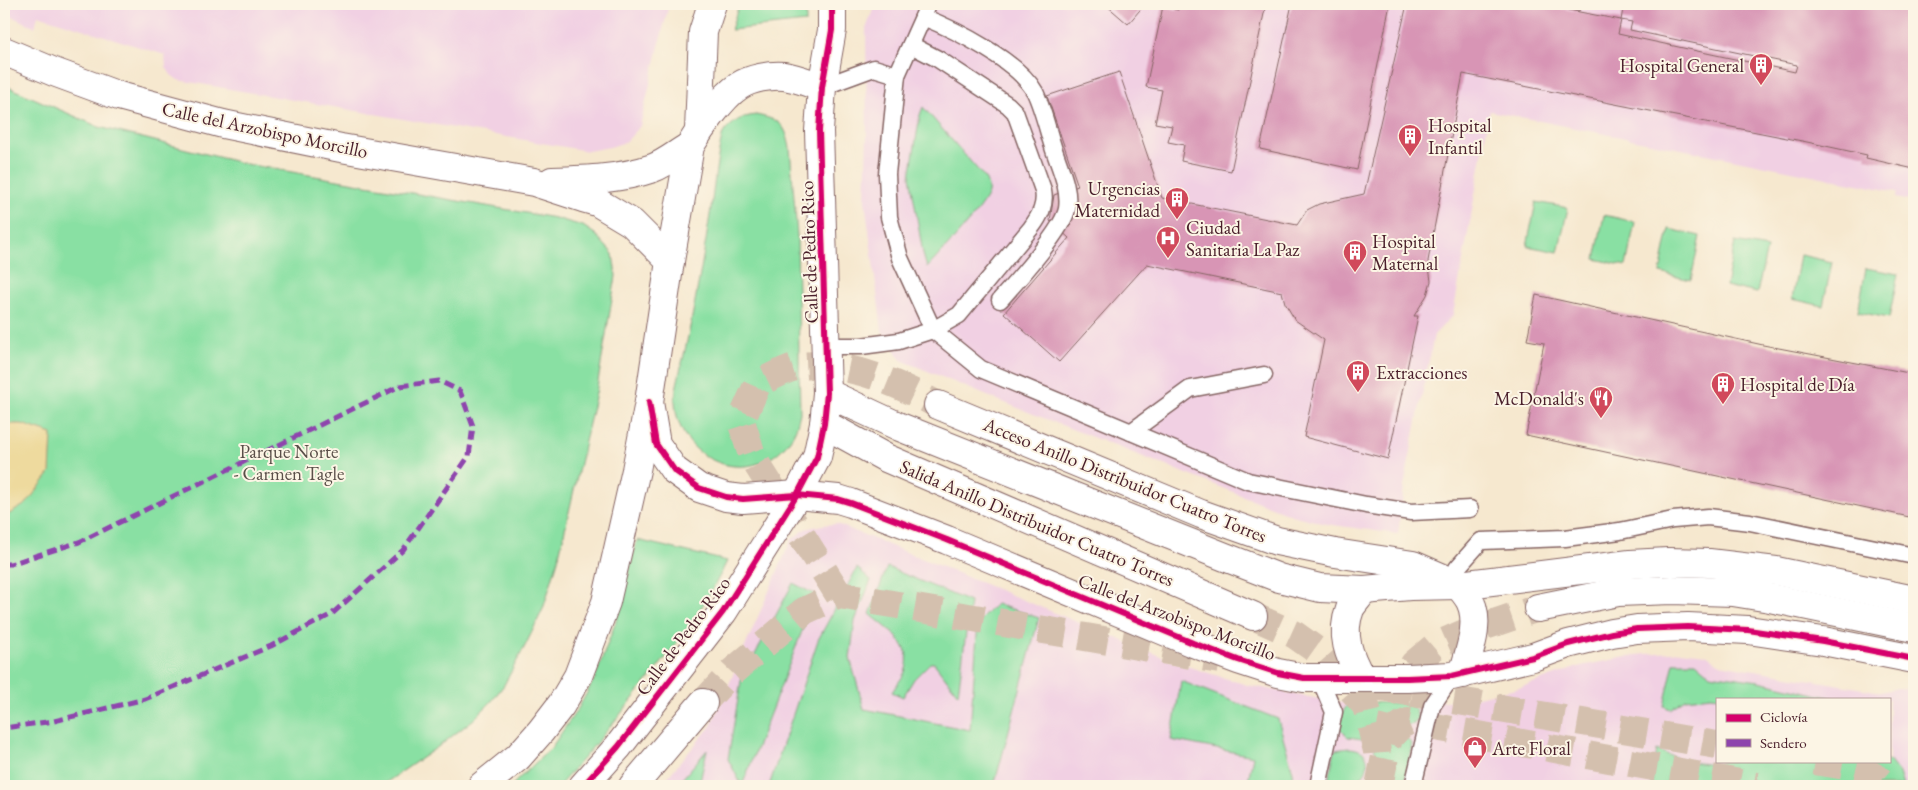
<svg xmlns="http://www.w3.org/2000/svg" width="1918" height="790" viewBox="0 0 1918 790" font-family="'EB Garamond',serif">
	<rect width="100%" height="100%" fill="#fcf5e5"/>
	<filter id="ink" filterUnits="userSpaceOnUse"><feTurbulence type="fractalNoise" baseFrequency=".02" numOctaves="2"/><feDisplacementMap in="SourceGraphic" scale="10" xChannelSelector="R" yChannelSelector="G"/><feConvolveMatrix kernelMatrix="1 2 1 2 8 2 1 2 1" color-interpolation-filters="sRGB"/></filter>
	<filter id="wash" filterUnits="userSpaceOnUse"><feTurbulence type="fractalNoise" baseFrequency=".0096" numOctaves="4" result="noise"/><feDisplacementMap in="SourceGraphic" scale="20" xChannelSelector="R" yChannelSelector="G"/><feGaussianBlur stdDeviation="1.12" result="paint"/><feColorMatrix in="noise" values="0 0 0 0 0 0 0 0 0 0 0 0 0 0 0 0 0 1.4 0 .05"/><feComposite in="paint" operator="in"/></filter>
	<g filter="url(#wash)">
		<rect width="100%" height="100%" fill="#f6e8cf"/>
		<g fill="#f1d0e3" fill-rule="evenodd">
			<polygon points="4,4 669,4 640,126 626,142 610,147 588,151 178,80 171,75 166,67 165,55 38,15 35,27 4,13"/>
			<polygon points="875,4 1914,4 1914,202 1896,198 1897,192 1490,111 1453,315 1434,335 1404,486 1398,534 1326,524 1292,515 990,397 901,360 882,331 865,201 867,137 866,29"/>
			<path d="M837 524 1180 664 1247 685 1335 702 1390 704 1463 700 1516 689 1581 666 1636 655 1681 651 1706 654 1720 664 1881 692 1898 688 1914 690V786H660L711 726 791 540 805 529 822 525ZM1717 699H1889V761H1717Z"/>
		</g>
		<g fill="#89e0a3" stroke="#6a8067">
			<polygon points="739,4 806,4 806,22 731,30"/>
			<polygon points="4,85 99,127 246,164 555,218 583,226 595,234 613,254 616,276 596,393 558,560 543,609 526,644 504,685 491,702 474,719 442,744 381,786 4,786"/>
			<path d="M923 107 985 178C987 183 989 188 988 193 985 207 939 255 927 268L923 254 910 176 920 115Z"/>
			<path d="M756 115C780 120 785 123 790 148L797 235 800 413C798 420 797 429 793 435 760 491 677 467 675 401 675 391 678 381 680 371 685 352 689 332 693 312 699 280 705 248 710 215 714 188 716 160 723 133 735 121 739 117 756 115Z"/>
			<polygon points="1536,202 1568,208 1558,252 1527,246"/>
			<polygon points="1604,215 1635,222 1626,266 1595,259"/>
			<polygon points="1669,229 1700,236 1691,280 1660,273"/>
			<polygon points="1735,242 1767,248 1757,293 1726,286"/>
			<polygon points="1800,255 1832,262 1823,306 1792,299"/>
			<polygon points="1866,268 1898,274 1889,318 1858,312"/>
			<path d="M637 540 727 561C708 602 680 640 652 675 622 713 591 750 559 786H511L551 748 579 707 595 678 616 621Z"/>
			<path d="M887 567 970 602 958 694 934 663H930L914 679 903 697 892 692C896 685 902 679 905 672 916 645 887 629 870 614Z"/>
			<polygon points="857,568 871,580 855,621 850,658 864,709 970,730 978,622 996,604 1039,618 994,786 769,786 818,640"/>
			<polygon points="793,583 816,595 742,786 728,759 741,681"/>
			<polygon points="1674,662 1696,662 1710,674 1759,681 1837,699 1732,699 1711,696 1685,699 1670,709 1664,706"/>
			<polygon points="1181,681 1278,719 1293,772 1289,786 1247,786 1253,756 1171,740"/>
			<path d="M1349 702 1410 703 1416 711 1418 719 1414 724C1404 727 1393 721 1382 725 1375 727 1369 735 1362 739L1348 737 1338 727 1344 710Z"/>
			<path d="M1402 734 1412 744 1404 786H1366L1383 771 1384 768 1375 751 1374 746C1382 734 1389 734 1402 734Z"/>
			<path d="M1349 748C1352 748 1358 749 1361 751 1370 756 1369 770 1362 776 1356 781 1350 779 1345 786H1327L1335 750Z"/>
			<polygon points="707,750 699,786 676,786"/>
			<path d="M1657 750C1680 760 1703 768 1727 761H1889V760L1899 773 1903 786H1651Z"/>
		</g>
		<polygon fill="#eeda9e" stroke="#9c7c64" points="4,424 22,424 52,434 50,473 26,504 4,517"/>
		<g id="blocks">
			<g fill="#d895b5" fill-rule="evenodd">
				<polygon points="1105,4 1145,4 1128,24"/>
				<polygon points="1179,4 1266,4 1231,171 1181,161 1184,145 1168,142 1172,126 1155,123 1162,90 1146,87 1163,6 1178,10"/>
				<polygon points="1292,4 1390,4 1357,170 1260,149"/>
				<path d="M1407 4H1538L1621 20 1624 4H1914V169L1866 158 1867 155 1807 142 1463 74 1428 261 1431 281 1427 295 1414 316H1418L1388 459 1304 437 1324 340 1295 320 1285 303 1282 292 1147 264 1059 362 1004 313 1069 238 1050 221 1054 195 1078 186 1047 96 1119 72 1162 198 1297 225 1307 210 1319 204 1364 194ZM1621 20 1632 22 1630 30 1797 65 1795 72 1618 34Z"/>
				<polygon points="1550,4 1581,4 1579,11"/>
				<polygon points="1536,295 1763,345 1914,374 1914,518 1526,435 1544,343 1527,340"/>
			</g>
		</g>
	</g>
	<g filter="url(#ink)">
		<use href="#blocks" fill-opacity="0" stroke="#866564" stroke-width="1"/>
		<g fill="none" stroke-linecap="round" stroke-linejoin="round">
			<g stroke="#d4c0ae" stroke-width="28" stroke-dasharray="28 14" stroke-linecap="butt">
				<path d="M839 595 753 458 741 421 758 383C769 379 788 367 800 366 850 361 896 383 938 405"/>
				<polyline points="1253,616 1295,635 1319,652 1366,706 1377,751 1378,765"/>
				<polyline points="1371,686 1717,745"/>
				<polyline points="703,703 732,672 804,611 839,595 1220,660"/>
				<polyline points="1388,739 1401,725 1408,722 1756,786"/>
				<path d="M1815 761C1839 765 1869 767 1886 786"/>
				<polyline points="1379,786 1399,688 1414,664 1435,646 1462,634 1538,608"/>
			</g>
			<g stroke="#866564" stroke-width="19">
				<g id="lane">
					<polyline points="928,4 923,17 897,75 887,174 889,217 900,258 933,330 981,369 1248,481 1366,505 1411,512 1470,509"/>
					<path d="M923 17C956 30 1018 61 1035 92 1043 109 1048 132 1054 150 1060 168 1070 189 1067 209 1063 230 1016 282 1000 300"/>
					<polyline points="822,87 874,68 897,75"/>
					<path d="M826 346H861L899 341 933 330 959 315 1031 228C1040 216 1046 205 1043 190L1015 112 1008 105 938 59 911 45"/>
					<polyline points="1131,432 1190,389 1264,375"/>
					<polyline points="1459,585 1457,568 1481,541 1565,538 1620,531 1673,520 1708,517 1750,522 1914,556"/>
					<polyline points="1318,786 1334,712 1319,677"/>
					<polyline points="1413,786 1432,706 1452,676"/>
				</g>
			</g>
			<g stroke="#866564" stroke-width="30">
				<g id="street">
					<polyline points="4,51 54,72 119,96 223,124 341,148 534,182 583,198 597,202 632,223 670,261"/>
					<polyline points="699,130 703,32 712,4"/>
					<path d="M552 181C586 180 621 179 653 168 666 163 678 153 690 146"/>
					<polyline points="827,393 900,427 1225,557 1279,578 1320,588 1364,590 1410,586 1459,585 1630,564 1668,562 1709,563 1776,571 1914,600"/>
					<polyline points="649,402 656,444 674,470 699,488 726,497 743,499 797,495 838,499 851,503 947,540 1193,643 1238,660 1278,673 1304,678 1407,678 1452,676 1533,657 1568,644 1612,633 1637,629 1688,627 1748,630 1823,641 1914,659"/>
					<polyline points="938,405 1201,514 1277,541 1335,553 1413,565 1450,581"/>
					<polyline points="824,424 886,458 1253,616"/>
					<path d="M1459 585C1462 590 1467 595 1470 601 1481 623 1469 652 1463 674"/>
					<polyline points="1538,608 1618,592 1672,590 1733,592 1770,598 1914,628"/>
					<path d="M1361 678C1349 656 1340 635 1350 609 1353 603 1360 596 1364 590"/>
					<path d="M482 786 518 757 541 731 561 705 578 676 606 602 636 470 649 402 670 261 690 146C700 129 722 97 739 86 751 78 770 75 784 76 797 78 809 83 822 87"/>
					<polyline points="583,786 618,747 723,612 797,495 817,457 824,424 827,393 819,131 822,87 832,30 832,4"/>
					<polyline points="633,786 703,703"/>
				</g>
			</g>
			<use href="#lane" stroke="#fff" stroke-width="16"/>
			<use href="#street" stroke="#fff" stroke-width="28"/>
			<polyline stroke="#8e44ad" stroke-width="5" stroke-dasharray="10 5" stroke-linecap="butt" points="4,564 10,564 79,542 400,386 439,381 460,391 473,426 469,456 403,550 332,614 271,646 145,699 54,721 4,728"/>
			<g stroke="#fcf5e5" stroke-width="9">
				<g id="cycleway">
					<polyline points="649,402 656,444 674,470 699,488 726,497 743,499 797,495 838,499 851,503 947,540 1193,643 1238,660 1278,673 1304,678 1407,678 1452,676 1533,657 1568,644 1612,633 1637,629 1688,627 1748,630 1823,641 1914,659"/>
					<polyline points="583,786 618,747 723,612 797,495 817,457 824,424 827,393 819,131 822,87 832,30 832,4"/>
				</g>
			</g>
			<use href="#cycleway" stroke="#d6006c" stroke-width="6"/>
		</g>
	</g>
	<defs>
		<g id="building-pin" transform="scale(1.25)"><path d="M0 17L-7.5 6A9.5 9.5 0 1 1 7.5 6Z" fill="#d1495b" stroke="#fcf5e5"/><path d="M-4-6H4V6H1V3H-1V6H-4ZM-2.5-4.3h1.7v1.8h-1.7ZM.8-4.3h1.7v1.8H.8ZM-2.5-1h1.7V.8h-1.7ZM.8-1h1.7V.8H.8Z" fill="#fff"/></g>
		<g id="hospital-pin" transform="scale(1.25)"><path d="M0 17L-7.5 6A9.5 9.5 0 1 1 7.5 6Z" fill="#d1495b" stroke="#fcf5e5"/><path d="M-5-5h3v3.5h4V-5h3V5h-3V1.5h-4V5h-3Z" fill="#fff"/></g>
		<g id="restaurant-pin" transform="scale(1.25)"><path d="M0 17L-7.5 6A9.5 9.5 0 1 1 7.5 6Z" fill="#d1495b" stroke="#fcf5e5"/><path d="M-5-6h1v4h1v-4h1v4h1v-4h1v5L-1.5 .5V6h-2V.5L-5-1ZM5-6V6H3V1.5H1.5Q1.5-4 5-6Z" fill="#fff"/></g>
		<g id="shop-pin" transform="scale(1.25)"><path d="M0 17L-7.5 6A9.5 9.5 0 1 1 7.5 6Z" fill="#d1495b" stroke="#fcf5e5"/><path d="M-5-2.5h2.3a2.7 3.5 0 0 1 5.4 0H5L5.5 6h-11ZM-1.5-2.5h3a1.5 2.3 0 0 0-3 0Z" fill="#fff"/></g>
	</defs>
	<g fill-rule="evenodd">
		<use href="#building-pin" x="1761" y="65"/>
		<use href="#building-pin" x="1410" y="136"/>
		<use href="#building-pin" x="1177" y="199"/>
		<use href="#hospital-pin" x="1168" y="238"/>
		<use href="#building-pin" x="1355" y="252"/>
		<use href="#building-pin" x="1358" y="372"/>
		<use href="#building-pin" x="1723" y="384"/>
		<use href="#restaurant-pin" x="1601" y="398"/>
		<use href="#shop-pin" x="1475" y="748"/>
	</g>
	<g text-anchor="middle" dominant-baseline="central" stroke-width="4" stroke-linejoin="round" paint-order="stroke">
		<g font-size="19" fill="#4a1f2b" stroke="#fcf5e5" text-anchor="start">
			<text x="1744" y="65" text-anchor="end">Hospital General</text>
			<text x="1428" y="125">Hospital<tspan x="1428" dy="22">Infantil</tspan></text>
			<text x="1160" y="188" text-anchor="end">Urgencias<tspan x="1160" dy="22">Maternidad</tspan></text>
			<text x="1186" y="227">Ciudad<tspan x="1186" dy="22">Sanitaria La Paz</tspan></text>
			<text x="1372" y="241">Hospital<tspan x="1372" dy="22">Maternal</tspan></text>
			<text x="1376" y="372">Extracciones</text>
			<text x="1740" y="384">Hospital de Día</text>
			<text x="1584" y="398" text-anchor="end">McDonald's</text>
			<text x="1492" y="748">Arte Floral</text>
		</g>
		<g font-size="19" fill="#4a1f2b" stroke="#fcf5e5">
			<text transform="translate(265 130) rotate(12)">Calle del Arzobispo Morcillo</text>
			<text transform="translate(809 252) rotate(-92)">Calle de Pedro Rico</text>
			<text transform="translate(1125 480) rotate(22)">Acceso Anillo Distribuidor Cuatro Torres</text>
			<text transform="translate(1037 523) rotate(23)">Salida Anillo Distribuidor Cuatro Torres</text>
			<text transform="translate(1177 617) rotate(21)">Calle del Arzobispo Morcillo</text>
			<text transform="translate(683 636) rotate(-53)">Calle de Pedro Rico</text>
		</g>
		<g font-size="19" fill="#5a4f49" stroke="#fcf5e5">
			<text x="289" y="451">Parque Norte<tspan x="289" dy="22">- Carmen Tagle</tspan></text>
		</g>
	</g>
	<rect width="1918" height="790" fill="none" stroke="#fcf5e5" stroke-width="20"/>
	<rect x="1716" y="698" width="175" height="65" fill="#fcf5e5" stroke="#b59f9b"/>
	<rect x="1726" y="714" width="25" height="8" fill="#d6006c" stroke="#b59f9b"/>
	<text x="1760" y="722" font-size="15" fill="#4a1f2b">Ciclovía</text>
	<rect x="1726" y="739" width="25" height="8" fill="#8e44ad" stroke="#b59f9b"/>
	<text x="1760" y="748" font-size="15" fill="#4a1f2b">Sendero</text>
</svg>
